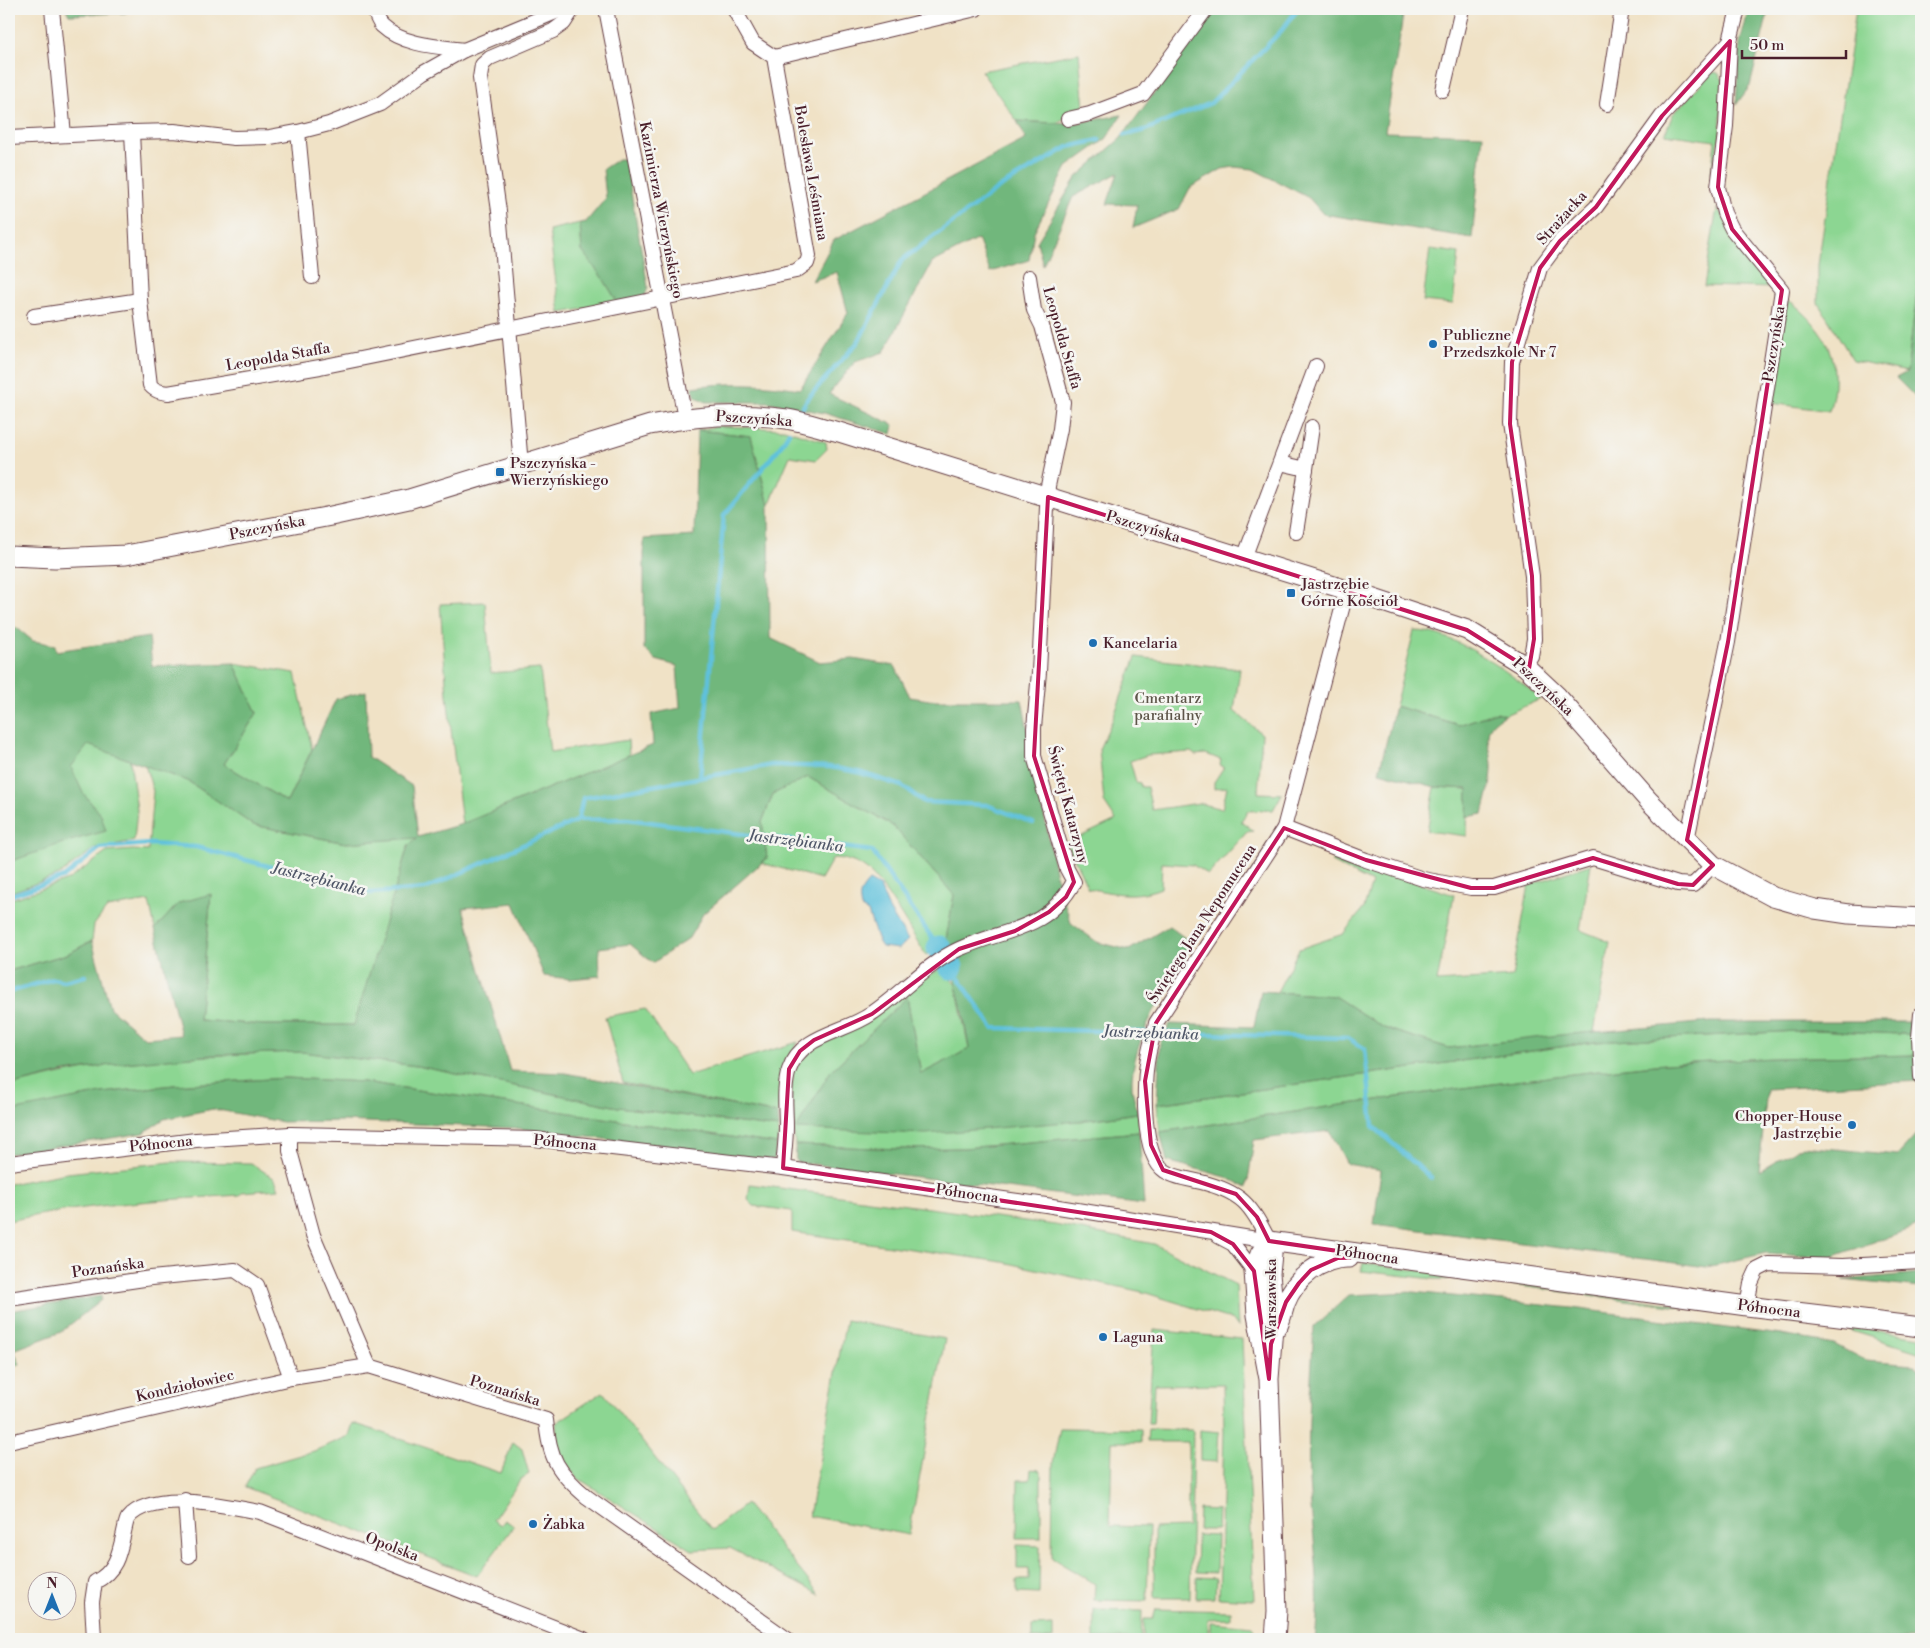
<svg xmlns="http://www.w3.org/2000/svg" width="1930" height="1648" viewBox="0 0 1930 1648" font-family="'Libre Bodoni',serif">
	<rect width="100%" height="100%" fill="#f6f6f2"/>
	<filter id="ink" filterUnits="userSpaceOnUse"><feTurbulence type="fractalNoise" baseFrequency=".02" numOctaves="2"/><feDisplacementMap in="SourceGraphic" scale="10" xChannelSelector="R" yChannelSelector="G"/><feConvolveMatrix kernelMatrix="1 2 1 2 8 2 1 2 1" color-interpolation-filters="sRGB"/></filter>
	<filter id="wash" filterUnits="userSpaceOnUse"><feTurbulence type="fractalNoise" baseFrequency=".0096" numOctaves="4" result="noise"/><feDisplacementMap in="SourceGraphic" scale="20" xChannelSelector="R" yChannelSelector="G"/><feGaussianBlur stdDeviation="1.12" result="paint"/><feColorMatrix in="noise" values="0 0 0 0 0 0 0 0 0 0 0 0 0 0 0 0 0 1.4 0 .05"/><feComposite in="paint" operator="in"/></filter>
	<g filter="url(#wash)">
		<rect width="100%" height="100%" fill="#f0e2c6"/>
		<g fill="#8cd692" stroke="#6b7a5e" fill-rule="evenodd">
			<polygon points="1856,9 1921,9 1921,259 1907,372 1853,360 1818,303 1818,265"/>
			<polygon points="1079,53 1084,108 1056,123 1017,121 981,71"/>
			<polygon points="1712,72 1718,73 1723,80 1720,137 1711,174 1715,141 1665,134 1673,114"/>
			<polygon points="1717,208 1774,288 1704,286"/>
			<polygon points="580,223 582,251 604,280 618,303 560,313 549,230"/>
			<polygon points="1430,249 1459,253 1453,304 1423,301"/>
			<path d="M1787 299C1826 327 1844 363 1829 411L1771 403Z"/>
			<polygon points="720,426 784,429 826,442 827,449 816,460 790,456 769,505 751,436 697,430"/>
			<polygon points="485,602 491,673 540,669 550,752 628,740 629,755 462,824 447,695 440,604"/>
			<path d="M1414 631C1453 630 1512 674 1541 699L1505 715 1496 712 1459 725 1395 706Z"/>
			<path d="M1136 657 1240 669 1234 711 1262 734 1258 793 1282 794 1273 810 1248 811 1241 821 1254 831 1247 832 1208 875 1193 865 1162 863 1161 888C1136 898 1114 894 1088 888L1067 843 1116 820 1104 802 1099 749 1112 721ZM1191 752 1195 755 1206 754 1221 760 1220 765 1224 767 1214 782V789L1227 787 1222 809 1199 803 1152 810 1147 787H1141L1140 783 1136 782 1130 761 1148 755Z"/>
			<polygon points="234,663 295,673 312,749 287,802 224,764 257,713"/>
			<polygon points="87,739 130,760 137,810 134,841 95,848 59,875 9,893 9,862 80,797 70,767"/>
			<polygon points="145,765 188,781 253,825 346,843 418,837 408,846 355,1025 264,1025 199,1020 211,895 179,903 155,929 149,901 107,908 94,925 92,941 67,954 9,971 9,900 68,880 107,852 133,850 148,851 153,791"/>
			<path d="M808 777 893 826 954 895 945 945 926 955C913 935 883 882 866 869 857 862 843 858 833 858L821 879 761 863 767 858 762 822 773 794Z"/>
			<polygon points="1435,787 1468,789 1467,836 1427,831"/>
			<polygon points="1339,854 1372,868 1454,895 1437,982 1512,977 1529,885 1591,864 1580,930 1610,942 1594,1032 1449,1048 1384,1028 1334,996 1277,992 1299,949 1343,934 1364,908 1372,883 1331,862"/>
			<polygon points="941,968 956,985 969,1049 921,1074 907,997 830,1072 1079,1121 1138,1113 1139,1132 965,1148 899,1149 795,1145 791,1098 793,1069 809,1050"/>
			<polygon points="645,1009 689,1075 798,1042 784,1069 778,1114 623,1083 605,1017"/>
			<path d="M1815 1030 1921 1035V1055C1823 1057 1724 1057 1625 1068 1470 1085 1315 1109 1160 1132L1157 1104 1595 1042Z"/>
			<path d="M302 1052 417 1066 618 1107 779 1128 777 1144 364 1082 286 1078 174 1085 102 1093 9 1112V1086C47 1077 85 1068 124 1063 183 1056 243 1054 302 1052Z"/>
			<path d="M171 1162 251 1163 275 1179 279 1189 242 1192 240 1195C163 1200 85 1204 9 1221V1184L67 1173Z"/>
			<polygon points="750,1184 1055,1225 1154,1244 1236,1285 1238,1327 1233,1320 1143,1292 1003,1262 792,1232 792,1211 754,1206 748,1200"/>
			<polygon points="1363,1263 1921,1337 1921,1353 1846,1329 1474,1280 1433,1279 1361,1271"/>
			<polygon points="846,1320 945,1339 909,1535 809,1516"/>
			<polygon points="1154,1330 1242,1339 1254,1600 1219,1598 1224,1432 1223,1384 1155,1385 1153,1424 1148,1424"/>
			<polygon points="603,1392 712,1530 746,1504 820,1595 730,1548 692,1550 576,1477 558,1452 556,1423"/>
			<polygon points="353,1423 501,1473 513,1442 522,1449 529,1474 521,1479 493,1520 501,1525 505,1520 514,1526 477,1576 245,1487 255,1468 314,1451 349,1436"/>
			<polygon points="1060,1428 1141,1429 1141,1442 1112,1442 1110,1526 1149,1527 1147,1601 1094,1600 1095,1584 1052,1558 1053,1463"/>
			<polygon points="1148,1429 1192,1430 1193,1432 1190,1598 1154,1598 1154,1528 1188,1527 1188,1442 1147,1442"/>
			<polygon points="1200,1430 1219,1432 1217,1462 1200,1461"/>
			<polygon points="1031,1469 1039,1470 1041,1474 1041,1538 1017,1538 1018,1480 1030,1480"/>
			<polygon points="1199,1509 1218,1510 1217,1530 1198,1530"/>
			<polygon points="1197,1535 1217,1536 1216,1573 1196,1572"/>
			<polygon points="1017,1545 1040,1546 1039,1594 1017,1593 1017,1580 1029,1580 1029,1569 1017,1569"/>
			<polygon points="1197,1577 1216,1578 1215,1598 1196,1598"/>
			<polygon points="1156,1609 1231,1611 1231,1618 1208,1619 1208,1639 1143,1639 1144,1619 1153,1619"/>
			<polygon points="1094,1610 1142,1611 1141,1639 1094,1639"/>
			<polygon points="1211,1622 1252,1626 1254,1629 1252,1639 1211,1639"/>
			<polygon points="1053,1625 1053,1639 1032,1639 1032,1626"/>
		</g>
		<g fill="#71b77c" stroke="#5e6b54">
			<polygon points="66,9 128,9 126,13 69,15"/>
			<polygon points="1216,9 1404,9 1385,132 1483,135 1472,238 1323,214 1309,198 1253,169 1234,167 1222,169 1190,188 1179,209 1133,228 1137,205 1107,204 1118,173 1073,197 1043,265 1037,242 1076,178 1121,138"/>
			<polygon points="1749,9 1769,9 1750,86 1736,105 1740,42"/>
			<path d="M1122 115 1106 139 1067 167 1034 232 1029 260 990 272 978 239 932 263 884 352 855 362 829 394 894 425 892 434 824 413 768 402H706L696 397 692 387C729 382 764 383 800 389L848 313 837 272 812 281 834 240 1026 139 1017 121 1071 124Z"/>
			<polygon points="618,159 625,159 648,287 645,296 618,303 604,280 582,251 580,223 586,222 606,198 603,169"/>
			<polygon points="1921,260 1921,403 1896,378 1907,372"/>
			<path d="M697 430 751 436 769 505 770 638 820 662 853 659 895 666 910 697 929 700H1022L1056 876 1071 923 1097 942 1129 950 1169 926 1193 944C1170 981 1130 1042 1132 1087 1133 1096 1136 1105 1138 1113L1079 1121 926 1134 796 1129 830 1072 907 997 921 1074 969 1049 963 1013 945 945 954 895 893 826 808 777 773 794 762 822 767 858 703 914 689 938 653 963 630 944 599 948 600 976 570 979 544 976 514 903 463 908 510 1071 565 1073 778 1114 779 1128 618 1107 417 1066 302 1052 213 1055 124 1063 65 1072 9 1086V971L67 954 92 941 110 1008 145 1038 181 1035 155 929 179 903 211 894 199 1020 264 1025H354L408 846 417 838 346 843 253 825 188 781 88 745 71 767 83 793 101 815 106 831 63 843 9 862V626L17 628 33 641 55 645 56 651 149 637 152 666 234 663 257 713 224 764 287 802 336 699 366 691 368 757 412 786 418 837 462 824 653 745 651 714 680 708 677 666 656 660 644 649V539L694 536Z"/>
			<path d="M1395 706 1459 725 1496 712 1505 715C1477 728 1492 744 1492 768 1492 783 1486 800 1483 814L1467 817 1468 789 1435 787 1379 772Z"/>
			<polygon points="1261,991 1334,996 1384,1028 1449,1048 1560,1035 1710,1022 1921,1022 1921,1035 1815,1030 1595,1042 1157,1104 1160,1043 1170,1024 1254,1027"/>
			<path d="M1921 1055V1081L1767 1089 1759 1171 1803 1146 1898 1155 1921 1130V1225L1829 1258 1766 1253 1707 1267 1374 1224 1381 1170 1347 1164 1330 1131 1254 1140 1247 1188 1226 1177 1167 1161 1160 1132C1315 1109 1470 1085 1625 1068 1724 1057 1823 1057 1921 1055Z"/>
			<polygon points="286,1078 364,1082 777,1144 774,1160 515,1128 342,1121 282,1122 213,1109 164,1119 143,1133 9,1154 9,1112 16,1110 102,1093 174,1085"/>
			<polygon points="1139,1132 1144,1205 796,1162 795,1145 899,1149 965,1148"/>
			<polygon points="1921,1273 1921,1288 1843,1280"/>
			<path d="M1413 1292 1572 1308 1781 1335 1834 1344 1866 1361 1914 1365 1921 1369V1639H1315C1322 1587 1312 1533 1309 1480 1307 1429 1311 1378 1314 1327L1349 1295Z"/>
			<polygon points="101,1296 101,1300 61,1332 14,1350 20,1364 9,1370 9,1311"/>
		</g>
		<path fill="#5ec1dc" stroke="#547084" d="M869 881 880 887 889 909 908 940 899 949 882 947 878 941 868 912 861 908C858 895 860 891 869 881Z"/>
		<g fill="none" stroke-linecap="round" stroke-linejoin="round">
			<g stroke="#5ec1dc" stroke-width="4.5">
				<polyline points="1125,135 1145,130 1211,103 1281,31 1298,9"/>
				<polyline points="801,410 808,398 858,342 902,260 1000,187 1068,147 1099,140"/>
				<polyline points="700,778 724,515 780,447 789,432"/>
				<polyline points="578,820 583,798 772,765 830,767 858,772 902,786 924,802 987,805 1033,823"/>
				<polyline points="9,896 64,877 100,848 150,844 196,847 371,893 425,889 578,820 627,819 872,851 939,948"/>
				<polyline points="951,967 993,1028 1348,1038 1365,1049 1373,1126 1431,1178"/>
				<polyline points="9,992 53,979 64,981 85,976"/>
			</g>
			<polyline stroke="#5ec1dc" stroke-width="25" points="939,948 951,967"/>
		</g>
	</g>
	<g filter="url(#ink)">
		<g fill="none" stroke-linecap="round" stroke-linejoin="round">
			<g stroke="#633c42" stroke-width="16">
				<g id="street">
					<polyline points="52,9 64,135"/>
					<path d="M373 9C376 14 378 22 382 26 402 45 439 47 464 50"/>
					<polyline points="606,9 685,418"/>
					<polyline points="774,57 976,9"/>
					<polyline points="1443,90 1462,9"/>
					<polyline points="1607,104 1622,9"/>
					<polyline points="1068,119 1090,114 1143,94 1206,9"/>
					<path d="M132 132 140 300 150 385C155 391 160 392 168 393L320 367 796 271 807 263 809 256 774 57 753 43 734 9"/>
					<polyline points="298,132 312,277"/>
					<polyline points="9,138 132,132 174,131 234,138 270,137 298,132 329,124 380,104 423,73 464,50 563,9"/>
					<polyline points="34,316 140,300"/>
					<polyline points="1280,463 1306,469 1312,427"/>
					<polyline points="521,465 499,211 480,78 482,65 490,58 553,31 564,23 573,9"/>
					<polyline points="1296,532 1306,469"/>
					<polyline points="1244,558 1316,366"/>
					<polyline points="1525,666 1531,656 1534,639 1532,576 1510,424 1512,362 1540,268 1560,241 1596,207 1662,116 1730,41 1738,9"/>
					<polyline points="1284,828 1366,860 1423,879 1471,888 1494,888 1593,858 1678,884 1693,885 1713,865"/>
					<polyline points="1687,840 1728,642 1782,290 1732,229 1724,213 1718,187 1726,126 1730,41"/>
					<polyline points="1921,1014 1919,1037 1921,1077"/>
					<polyline points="290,1134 290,1151 313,1235 369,1366"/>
					<polyline points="9,1163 196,1140 290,1134 535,1139 783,1168 1046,1205 1269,1241"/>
					<path d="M783 1168C784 1154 786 1140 786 1127 786 1108 783 1088 789 1070 801 1034 844 1033 871 1014 901 994 926 964 959 949 1005 928 1046 932 1074 882L1067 869 1034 756V728L1039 672 1048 486 1060 429 1063 402 1042 326 1034 310 1029 277"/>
					<polyline points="1218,1236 1233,1244 1254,1271"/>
					<path d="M1269 1241C1251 1205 1242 1192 1201 1182 1189 1179 1175 1178 1165 1171 1141 1155 1143 1082 1148 1057 1150 1045 1154 1034 1156 1023L1284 828 1347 590"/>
					<polyline points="9,1299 151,1278 235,1270 257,1285 291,1378"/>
					<polyline points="1747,1306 1751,1283 1757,1270 1769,1264 1843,1266 1921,1262"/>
					<path d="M9 1442 291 1378 369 1366 546 1420C549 1458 558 1473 587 1497L787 1639"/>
					<polyline points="185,1500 189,1556"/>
					<path d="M94 1639 92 1602 95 1582C116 1571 119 1555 124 1532 125 1528 126 1521 128 1518 151 1489 229 1506 260 1512L584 1639"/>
				</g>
			</g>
			<g stroke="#633c42" stroke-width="21">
				<g id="secondary">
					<path d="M9 556 55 558 126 555 331 516 409 499 650 425C695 416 741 412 787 419 805 422 822 428 839 432L1347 590 1467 630 1525 666 1557 696 1648 800 1713 865 1773 897 1815 909 1849 914 1921 918"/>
					<polyline points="1269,1241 1747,1306 1921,1327"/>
					<path d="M1278 1326C1281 1319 1283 1311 1285 1304 1295 1278 1322 1257 1349 1258"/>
					<polyline points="1269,1379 1257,1315 1254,1271 1260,1254 1269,1241 1272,1254 1270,1274 1274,1314 1269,1379 1277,1611 1275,1639"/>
				</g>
			</g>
			<use href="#street" stroke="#fff" stroke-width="14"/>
			<use href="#secondary" stroke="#fff" stroke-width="19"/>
		</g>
	</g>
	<path fill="none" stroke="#c2185b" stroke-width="4" stroke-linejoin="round" d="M1730 41 1718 187 1732 229 1782 290 1728 642 1687 840 1713 865 1693 885 1678 884 1593 858 1494 888H1471L1366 860 1284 828 1156 1023 1145 1081 1151 1145 1163 1170 1236 1194 1257 1217 1269 1241 1379 1257 1338 1258 1311 1270 1299 1283 1286 1302 1271 1344 1269 1379 1254 1271 1233 1244 1211 1232 783 1168 789 1069 800 1051 814 1040 872 1014 959 949 1015 931 1049 912 1066 897 1074 882 1034 756 1048 497 1467 630 1529 669 1534 639 1532 576 1510 424 1512 362 1540 268 1560 241 1596 207 1662 116Z"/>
	<g fill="#1f6fb2" stroke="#f6f6f2" stroke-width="2">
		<circle cx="1433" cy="344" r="5"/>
		<rect x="495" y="467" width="10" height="10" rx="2.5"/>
		<rect x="1286" y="588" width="10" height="10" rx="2.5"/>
		<circle cx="1093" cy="643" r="5"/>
		<circle cx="1852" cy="1125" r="5"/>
		<circle cx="1103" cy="1337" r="5"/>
		<circle cx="533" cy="1524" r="5"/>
	</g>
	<g text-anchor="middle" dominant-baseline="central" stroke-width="5" stroke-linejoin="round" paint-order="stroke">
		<g font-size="15" fill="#4a1f2b" stroke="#f6f6f2">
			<text transform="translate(811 173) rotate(80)">Bolesława Leśmiana</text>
			<text transform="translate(661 210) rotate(79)">Kazimierza Wierzyńskiego</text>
			<text transform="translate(1562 218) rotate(-48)">Strażacka</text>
			<text transform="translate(1062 338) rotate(74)">Leopolda Staffa</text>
			<text transform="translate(1774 344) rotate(-81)">Pszczyńska</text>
			<text transform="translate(278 357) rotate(-10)">Leopolda Staffa</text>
			<text transform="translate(754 419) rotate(4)">Pszczyńska</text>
			<text transform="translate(1143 527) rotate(17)">Pszczyńska</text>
			<text transform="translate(267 528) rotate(-11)">Pszczyńska</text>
			<text transform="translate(1543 687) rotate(43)">Pszczyńska</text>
			<text transform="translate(1068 805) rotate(75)">Świętej Katarzyny</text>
			<text transform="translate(1202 924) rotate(-57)">Świętego Jana Nepomucena</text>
			<text transform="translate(565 1143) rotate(5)">Północna</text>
			<text transform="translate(161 1144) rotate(-6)">Północna</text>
			<text transform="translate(967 1194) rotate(8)">Północna</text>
			<text transform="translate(1367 1255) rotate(8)">Północna</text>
			<text transform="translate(108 1268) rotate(-8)">Poznańska</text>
			<text transform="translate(1271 1299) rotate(-90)">Warszawska</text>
			<text transform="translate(1769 1309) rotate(7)">Północna</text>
			<text transform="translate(185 1386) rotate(-13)">Kondziołowiec</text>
			<text transform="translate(505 1391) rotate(17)">Poznańska</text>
			<text transform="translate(392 1547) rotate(21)">Opolska</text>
		</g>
		<g font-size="15" fill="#4a1f2b" stroke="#f6f6f2" text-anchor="start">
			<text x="1443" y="335">Publiczne<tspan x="1443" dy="17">Przedszkole Nr 7</tspan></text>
			<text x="510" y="463">Pszczyńska -<tspan x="510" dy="17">Wierzyńskiego</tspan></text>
			<text x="1301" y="584">Jastrzębie<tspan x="1301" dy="17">Górne Kościół</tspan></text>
			<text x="1103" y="643">Kancelaria</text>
			<text x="1842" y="1116" text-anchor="end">Chopper-House<tspan x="1842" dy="17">Jastrzębie</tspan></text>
			<text x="1113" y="1337">Laguna</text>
			<text x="543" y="1524">Żabka</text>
		</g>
		<g font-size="15" fill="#5e564a" stroke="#f6f6f2">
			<text x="1168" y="698">Cmentarz<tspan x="1168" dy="17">parafialny</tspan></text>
		</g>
		<g font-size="16" font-style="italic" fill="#515869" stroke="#f6f6f2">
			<text transform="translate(796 841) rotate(7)">Jastrzębianka</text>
			<text transform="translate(319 879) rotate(14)">Jastrzębianka</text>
			<text transform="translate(1151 1033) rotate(2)">Jastrzębianka</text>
		</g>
	</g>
	<rect width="1930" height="1648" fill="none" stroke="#f6f6f2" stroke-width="30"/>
	<g transform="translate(52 1596)"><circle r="24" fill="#f6f6f2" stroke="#b1a0a2"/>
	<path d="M0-4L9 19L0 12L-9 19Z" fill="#1f6fb2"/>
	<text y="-8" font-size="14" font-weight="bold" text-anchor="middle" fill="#4a1f2b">N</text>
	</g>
	<path d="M1742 50v8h104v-8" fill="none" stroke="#4a1f2b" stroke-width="2.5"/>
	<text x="1750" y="50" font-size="15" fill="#4a1f2b" stroke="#f6f6f2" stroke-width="4" paint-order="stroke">50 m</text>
</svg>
